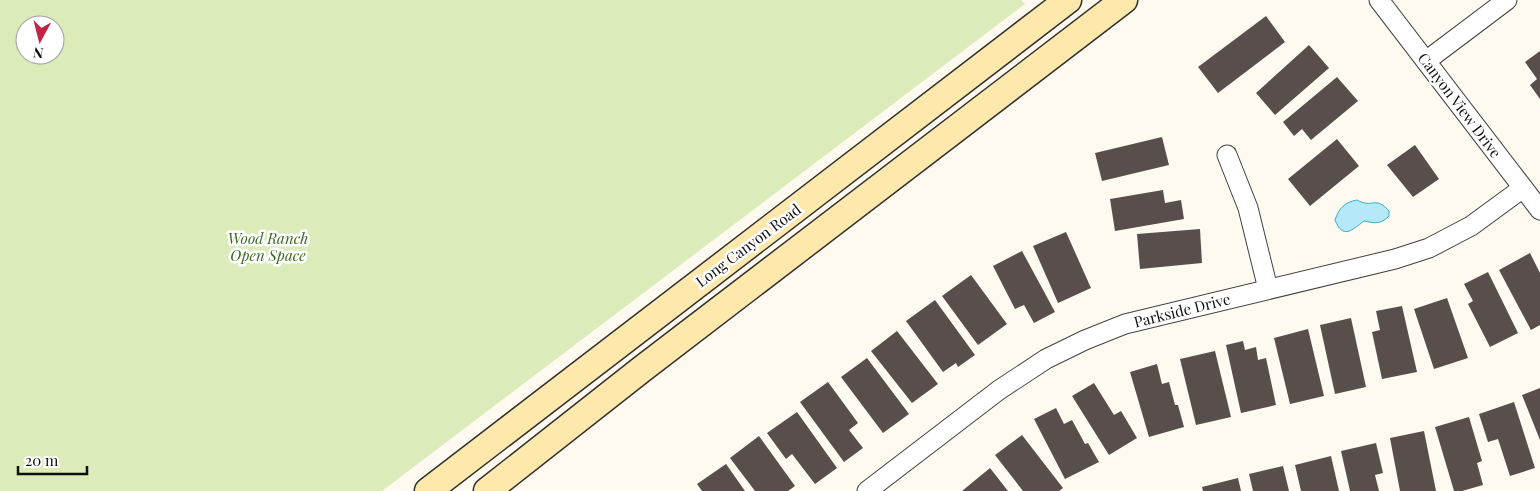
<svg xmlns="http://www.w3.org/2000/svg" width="1540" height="491" viewBox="0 0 1540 491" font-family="'Playfair Display',serif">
	<rect width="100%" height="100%" fill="#fffaf0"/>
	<path fill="#dbebb9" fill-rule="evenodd" d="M0 0H1021L1025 4 382 491H0ZM25 25H55V55H25Z"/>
	<path fill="#b4e9f8" stroke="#39acd0" d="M1357 200C1373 209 1375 195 1389 211V216C1380 225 1375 223 1364 221 1352 230 1343 240 1335 220 1339 208 1345 202 1357 200Z"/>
	<g fill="#584e4b">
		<polygon points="1266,16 1285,42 1218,93 1198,67"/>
		<polygon points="1309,45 1329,68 1275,115 1256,93"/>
		<polygon points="1540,51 1540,99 1530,85 1537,79 1525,62"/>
		<polygon points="1337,77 1358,101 1311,140 1302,129 1294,136 1283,122"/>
		<polygon points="1162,137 1169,165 1102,181 1095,153"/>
		<polygon points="1337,139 1359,166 1310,206 1288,179"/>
		<polygon points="1415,145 1439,179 1413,197 1387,165"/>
		<polygon points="1163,190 1165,203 1181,200 1184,219 1115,231 1110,199"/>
		<polygon points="1200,229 1202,263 1140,269 1137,234"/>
		<polygon points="1066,232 1091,288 1058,303 1033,246"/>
		<polygon points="1022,251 1055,312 1034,323 1024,305 1015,309 993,266"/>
		<polygon points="1530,253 1540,273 1540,325 1531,330 1499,270"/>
		<polygon points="1488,272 1518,333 1490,347 1468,304 1473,301 1464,284"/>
		<polygon points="971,275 1007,324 978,345 942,296"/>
		<polygon points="1447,298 1468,358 1434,369 1414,309"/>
		<polygon points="935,300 975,355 958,367 956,363 943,372 906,321"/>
		<polygon points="1402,306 1417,372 1382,379 1372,332 1380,330 1376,311"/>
		<polygon points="1351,318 1366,387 1335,394 1320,325"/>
		<polygon points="1308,329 1324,396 1290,404 1274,338"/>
		<polygon points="897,331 938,384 912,403 871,351"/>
		<polygon points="1243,341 1245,350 1256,347 1258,360 1266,358 1276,405 1241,413 1226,345"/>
		<polygon points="1215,351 1231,417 1196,425 1180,359"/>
		<polygon points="867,358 909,414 883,433 841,377"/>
		<polygon points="1157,364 1162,384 1169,382 1175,405 1178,405 1184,427 1149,437 1130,372"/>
		<polygon points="828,382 858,423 849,430 863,448 844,462 800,402"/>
		<polygon points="1094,383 1114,415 1121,411 1137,438 1109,455 1072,396"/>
		<polygon points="1540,388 1540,440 1522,395"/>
		<polygon points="1514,402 1535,468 1510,476 1498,439 1488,442 1479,414"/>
		<polygon points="1056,408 1064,424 1072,420 1085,444 1088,443 1099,462 1065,479 1034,419"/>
		<polygon points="797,412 837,468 815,484 792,454 786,459 767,433"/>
		<polygon points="1469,417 1482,461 1477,463 1483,485 1462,491 1454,491 1435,427"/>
		<polygon points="1424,431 1436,491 1400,491 1390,438"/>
		<polygon points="1022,435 1063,488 1059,491 1023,491 995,455"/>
		<polygon points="759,436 795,486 788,491 755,491 730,458"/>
		<polygon points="1376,443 1383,473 1375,475 1379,491 1350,491 1341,451"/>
		<polygon points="1331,456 1339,491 1301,491 1295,465"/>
		<polygon points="726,464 745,491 702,491 697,484"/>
		<polygon points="1283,466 1289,491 1253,491 1249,474"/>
		<polygon points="990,468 1008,491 962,491"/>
		<polygon points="1238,478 1241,491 1203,491 1202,487"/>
	</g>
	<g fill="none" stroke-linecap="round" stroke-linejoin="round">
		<g stroke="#424242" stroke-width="21">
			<g id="minor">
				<polyline points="1379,0 1540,210"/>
				<polyline points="1426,61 1507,0"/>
				<polyline points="1227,155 1248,208 1268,289"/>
				<polyline points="867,491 999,390 1046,359 1085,340 1125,324 1395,259 1429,248 1471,226 1523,188"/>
			</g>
		</g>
		<g stroke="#313131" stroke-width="29">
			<g id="secondary">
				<polyline points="428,491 1068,0"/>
				<polyline points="487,491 642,369 1124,0"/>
			</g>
		</g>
		<use href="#minor" stroke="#fff" stroke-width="19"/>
		<use href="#secondary" stroke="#ffe8ab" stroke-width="26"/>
	</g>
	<g text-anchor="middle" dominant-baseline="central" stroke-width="5" stroke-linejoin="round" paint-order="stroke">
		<g font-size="15" fill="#0f0f0f" stroke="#fff">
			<text transform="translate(1460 105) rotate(53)">Canyon View Drive</text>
			<text transform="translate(748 245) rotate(-37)">Long Canyon Road</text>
			<text transform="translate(1182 310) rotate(-14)">Parkside Drive</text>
		</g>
		<g font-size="15" font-style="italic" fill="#39691d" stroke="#fff">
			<text x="268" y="238">Wood Ranch<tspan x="268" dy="17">Open Space</tspan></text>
		</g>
	</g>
	<g transform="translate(40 40) rotate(187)"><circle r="24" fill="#ffffff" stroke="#9f9f9f"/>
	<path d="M0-4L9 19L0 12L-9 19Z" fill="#c32344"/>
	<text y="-8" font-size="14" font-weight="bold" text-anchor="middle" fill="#0f0f0f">N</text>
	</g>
	<path d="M18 466v8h69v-8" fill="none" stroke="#0f0f0f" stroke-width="2.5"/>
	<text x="25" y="466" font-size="15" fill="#0f0f0f" stroke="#ffffff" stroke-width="4" paint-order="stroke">20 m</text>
</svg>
